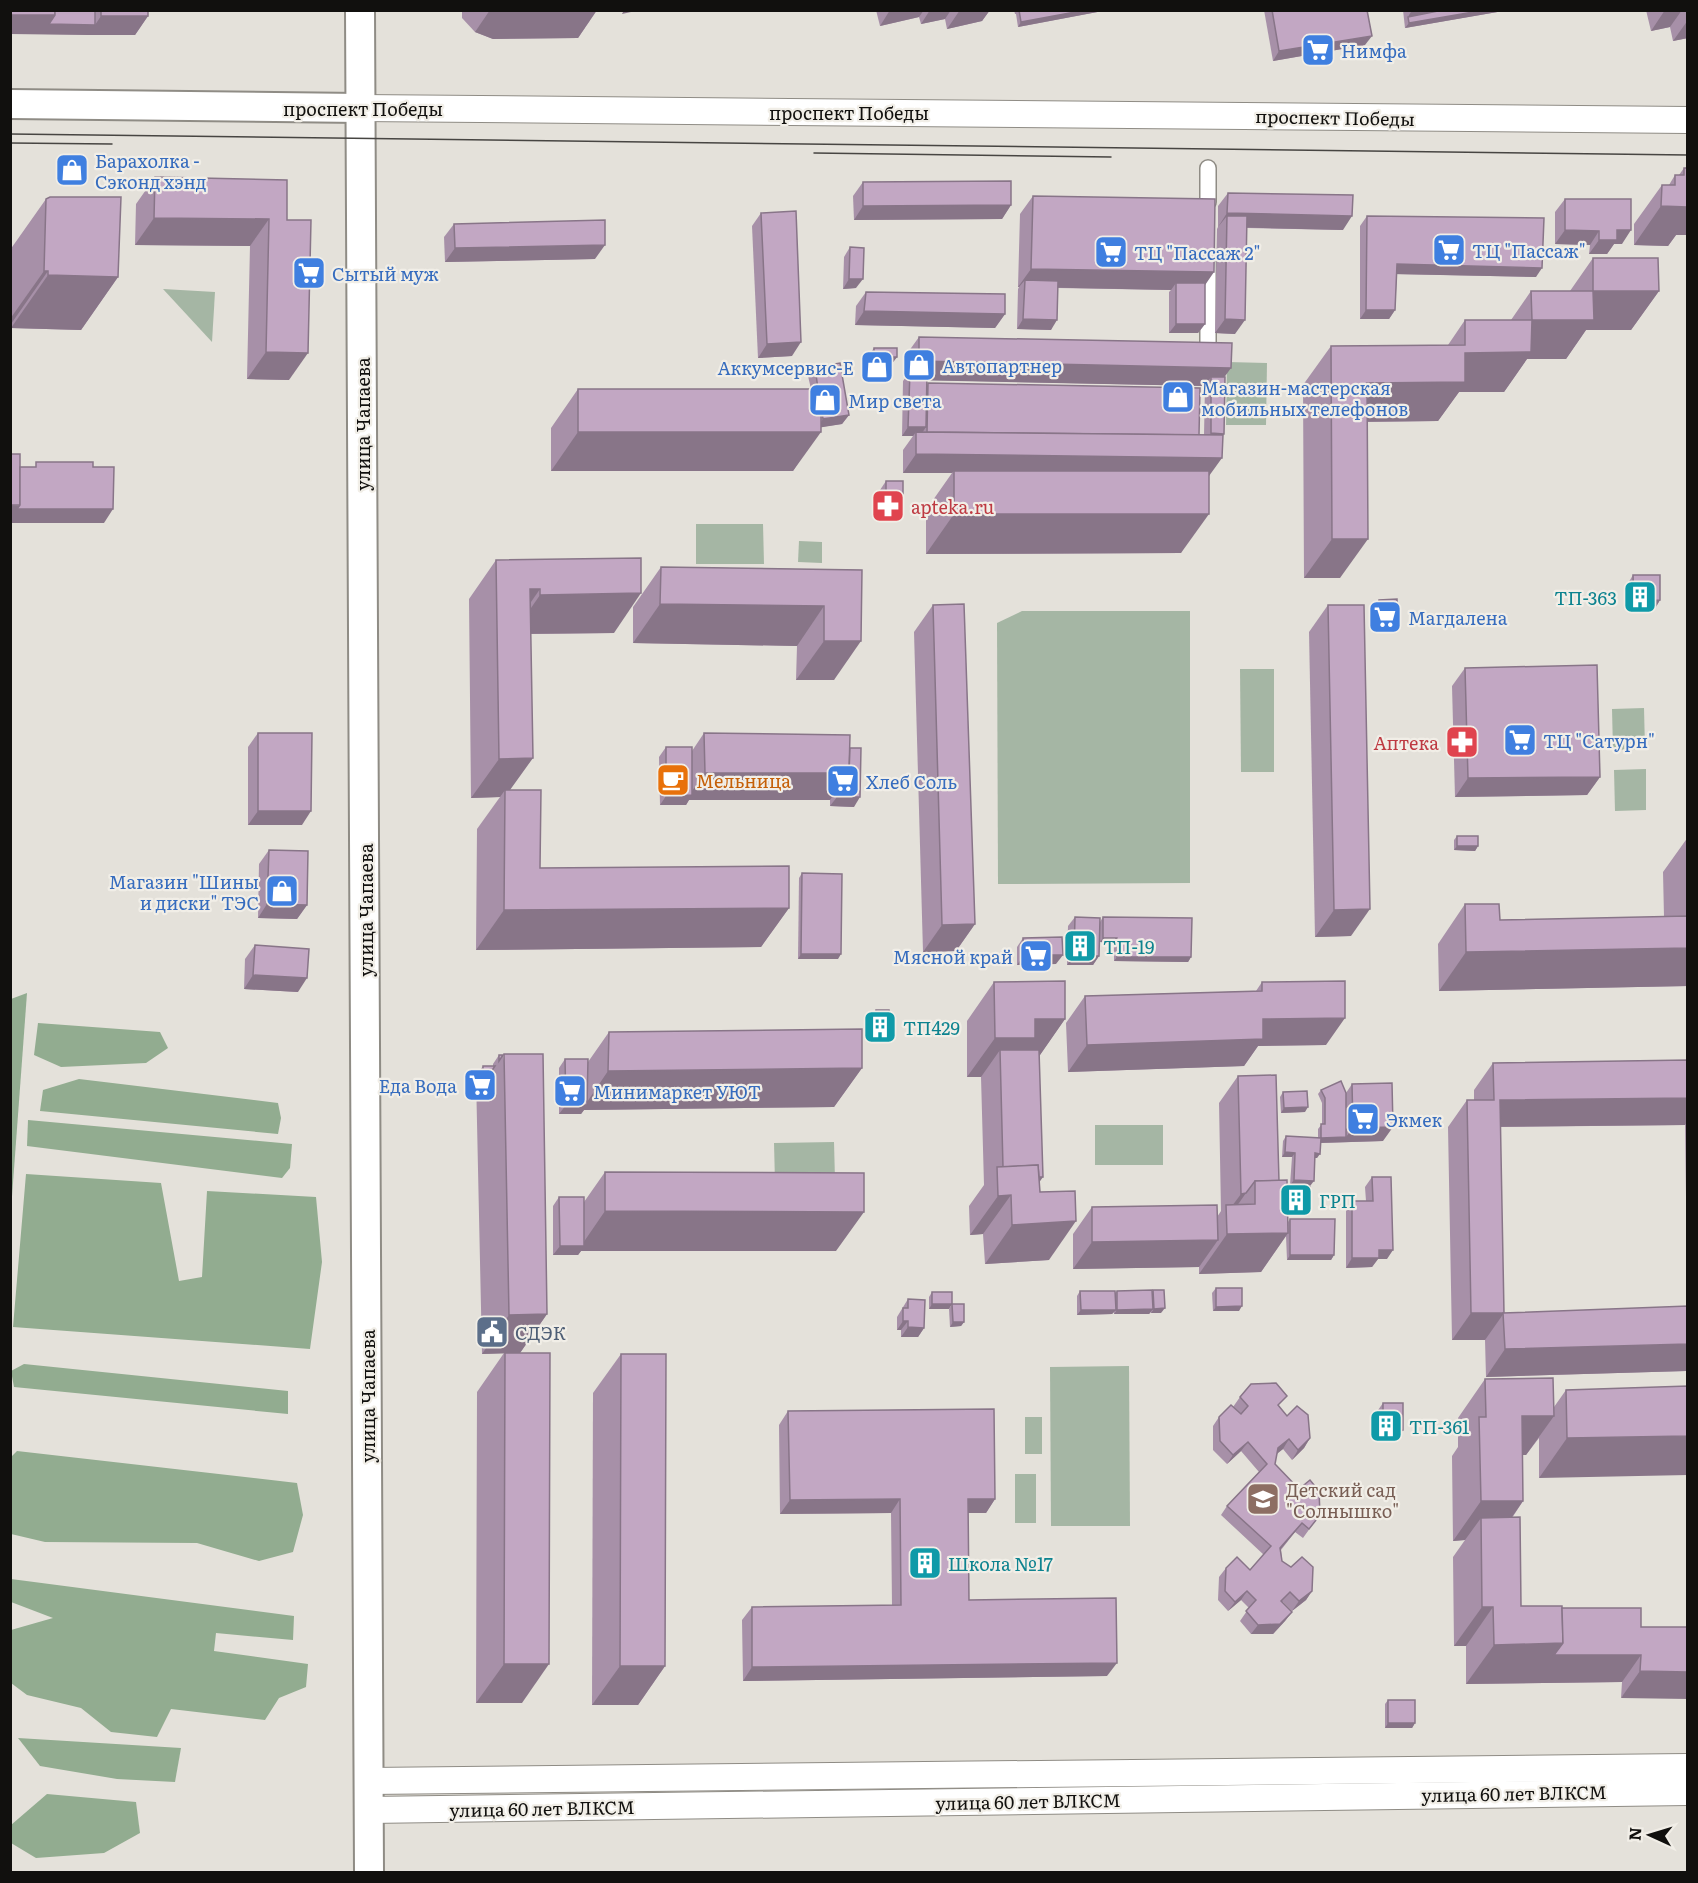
<svg xmlns="http://www.w3.org/2000/svg" width="1698" height="1883" viewBox="0 0 1698 1883" font-family="Literata,serif">
	<rect width="100%" height="100%" fill="#e4e1da"/>
	<g fill="#a5b6a4">
		<polygon points="163,289 215,292 212,342"/>
		<polygon points="1227,362 1267,363 1266,425 1226,425"/>
		<polygon points="696,524 763,524 764,564 696,564"/>
		<polygon points="799,541 822,542 822,563 798,562"/>
		<polygon points="1022,611 1190,611 1190,883 998,884 997,623"/>
		<polygon points="1240,669 1274,669 1274,772 1241,772"/>
		<polygon points="1644,708 1645,749 1613,750 1612,709"/>
		<polygon points="1646,769 1646,810 1615,811 1614,770"/>
		<rect x="1095" y="1125" width="68" height="40"/>
		<polygon points="834,1142 835,1180 775,1182 774,1143"/>
		<polygon points="1129,1366 1130,1526 1051,1526 1050,1367"/>
		<rect x="1025" y="1417" width="17" height="37"/>
		<rect x="1015" y="1474" width="21" height="49"/>
	</g>
	<g fill="#92ac90">
		<polygon points="27,993 11,1210 11,999"/>
		<polygon points="38,1023 160,1032 168,1048 146,1063 61,1067 34,1055"/>
		<polygon points="79,1079 278,1103 281,1118 278,1134 40,1111 43,1090"/>
		<polygon points="28,1120 292,1144 290,1168 282,1178 27,1146"/>
		<polygon points="26,1174 161,1183 179,1281 202,1277 207,1191 316,1197 322,1262 310,1349 13,1327"/>
		<polygon points="24,1364 288,1391 288,1414 14,1387 11,1371"/>
		<polygon points="17,1451 297,1483 303,1515 293,1552 259,1561 197,1543 45,1542 11,1534 11,1457"/>
		<polygon points="11,1579 294,1616 293,1640 216,1633 214,1651 308,1664 306,1687 279,1698 265,1720 171,1709 157,1737 111,1732 81,1708 27,1695 11,1683 11,1630 53,1618 11,1602"/>
		<polygon points="18,1738 181,1748 175,1782 117,1779 40,1766"/>
		<polygon points="47,1794 136,1802 140,1833 104,1853 36,1858 11,1843 11,1825"/>
	</g>
	<g fill="none" stroke-linecap="round" stroke-linejoin="round">
		<g stroke="#8f8c85" stroke-width="18">
			<g id="pedestrian">
				<polyline points="1208,202 1208,168"/>
				<polyline points="1208,349 1208,262"/>
			</g>
		</g>
		<g stroke="#8f8c85" stroke-width="28">
			<g id="tertiary">
				<polyline points="360,108 1688,120"/>
				<polyline points="369,1781 1688,1767"/>
				<polyline points="369,1810 1688,1792"/>
			</g>
		</g>
		<g stroke="#8f8c85" stroke-width="32">
			<g id="secondary">
				<polyline points="360,10 369,1872"/>
				<polyline points="10,104 360,108"/>
			</g>
		</g>
		<use href="#pedestrian" stroke="#fff" stroke-width="15"/>
		<use href="#tertiary" stroke="#fff" stroke-width="26"/>
		<use href="#secondary" stroke="#fff" stroke-width="28"/>
		<g stroke="#474542" stroke-width="1.5">
			<polyline points="10,134 1688,155"/>
			<polyline points="10,143 112,144"/>
			<polyline points="814,153 1111,157"/>
		</g>
	</g>
	<g fill="#a790a8" fill-rule="evenodd">
		<polygon points="10,10 148,10 148,16 135,35 42,34"/>
		<polygon points="462,10 597,10 578,38 493,39 475,32 462,18"/>
		<polygon points="876,10 990,10 982,21 947,29 945,19 921,24 919,17 880,26"/>
		<polygon points="1014,10 1108,10 1018,27 1016,14 1015,14"/>
		<polygon points="1264,10 1367,10 1365,45 1273,61"/>
		<polygon points="1403,10 1509,10 1405,28"/>
		<polygon points="1646,10 1688,10 1688,38 1673,41 1670,27 1651,31"/>
		<polygon points="1684,168 1688,168 1676,235 1668,246 1634,245 1634,224 1662,185 1669,185 1675,175 1679,175"/>
		<polygon points="155,177 287,220 289,380 247,379 250,246 135,245 136,204"/>
		<polygon points="863,182 1011,205 1002,219 854,220 853,196"/>
		<polygon points="1228,193 1343,230 1247,228 1235,334 1215,333 1217,229 1218,227 1218,206"/>
		<polygon points="1033,196 1205,286 1205,324 1198,333 1169,333 1169,292 1171,290 1058,288 1051,330 1017,329 1018,289 1019,287 1018,287 1020,214"/>
		<polygon points="46,199 118,277 81,330 11,328 11,324 10,324 10,250"/>
		<polygon points="1565,199 1622,244 1614,244 1607,254 1589,254 1590,245 1555,244 1555,212"/>
		<polygon points="761,213 792,356 758,358 752,226"/>
		<polygon points="1367,216 1536,277 1397,274 1395,310 1389,319 1360,319 1360,226"/>
		<polygon points="454,224 595,259 445,262 444,237"/>
		<polygon points="850,247 856,288 843,289 844,257"/>
		<polygon points="1593,258 1659,291 1631,330 1586,330 1566,359 1527,359 1504,392 1459,392 1438,421 1367,422 1340,578 1304,578 1303,385 1331,346 1448,345 1465,320 1511,320 1531,291 1570,291"/>
		<polygon points="866,292 1005,314 995,328 855,325 856,306"/>
		<path d="M919 337 1225 377 1223 436 1209 476 1181 553 926 554V510L952 473H903V450L913 436H902L903 381 906 377V355ZM927 380 1205 386 1204 435H1199L928 383 927 385Z"/>
		<polygon points="874,348 897,357 887,370 864,370 864,362"/>
		<polygon points="815,367 849,415 842,424 821,427 793,471 551,471 551,428 578,389 811,389 808,376"/>
		<polygon points="886,481 896,521 880,522 880,490"/>
		<polygon points="496,560 614,633 531,634 510,790 540,868 789,908 761,947 476,950 477,829 500,797 471,798 469,599"/>
		<polygon points="661,567 862,570 834,680 796,680 797,646 633,643 633,607"/>
		<polygon points="1633,575 1660,600 1654,610 1627,610 1627,585"/>
		<polygon points="1379,600 1394,629 1376,630 1376,604"/>
		<polygon points="933,605 975,924 956,951 923,952 914,632"/>
		<polygon points="1328,605 1351,936 1315,937 1309,632"/>
		<polygon points="1465,668 1600,777 1587,795 1455,797 1452,686"/>
		<polygon points="258,733 302,825 248,825 248,747"/>
		<polygon points="704,733 850,748 854,807 830,806 830,800 689,800 686,805 660,805 659,757 666,747 692,751"/>
		<polygon points="1457,836 1478,846 1475,851 1454,850 1454,840"/>
		<polygon points="1688,837 1688,986 1439,991 1438,944 1465,904 1500,920 1664,917 1663,872"/>
		<polygon points="269,850 307,905 297,919 258,918 259,864"/>
		<polygon points="802,873 838,959 798,959 799,878"/>
		<polygon points="1075,917 1099,956 1093,965 1067,965 1068,926"/>
		<polygon points="1103,917 1191,957 1188,962 1114,961 1114,943 1100,942 1100,922"/>
		<polygon points="1023,938 1056,964 1017,965 1017,947"/>
		<polygon points="255,945 298,992 244,989 245,959"/>
		<polygon points="994,982 1065,1019 1039,1056 1039,1182 1049,1260 985,1264 983,1234 970,1235 969,1206 984,1185 981,1077 967,1077 967,1021"/>
		<polygon points="1262,982 1326,1045 1258,1046 1244,1066 1068,1072 1066,1023 1085,996 1256,991"/>
		<polygon points="876,1010 890,1034 886,1039 873,1039 873,1015"/>
		<polygon points="609,1032 862,1068 834,1107 584,1110 581,1114 559,1114 559,1068 565,1059 588,1062"/>
		<polygon points="499,1055 503,1055 547,1314 520,1353 522,1703 476,1703 477,1392 504,1353 482,1354 476,1076 483,1066 493,1066 493,1064"/>
		<polygon points="1688,1060 1688,1197 1686,1197 1685,1125 1500,1127 1504,1313 1686,1371 1486,1377 1485,1340 1452,1340 1448,1127 1467,1100 1474,1100 1474,1090 1493,1063"/>
		<polygon points="1238,1076 1279,1181 1288,1189 1290,1185 1309,1205 1305,1210 1288,1209 1288,1222 1290,1219 1334,1255 1331,1260 1287,1260 1286,1236 1261,1272 1199,1274 1199,1267 1073,1269 1073,1234 1092,1207 1217,1217 1221,1211 1219,1103"/>
		<polygon points="1352,1084 1383,1141 1321,1143 1317,1158 1315,1158 1310,1186 1290,1185 1292,1157 1282,1157 1283,1141 1286,1136 1318,1138 1318,1129 1322,1124 1322,1103 1318,1094 1321,1090 1346,1093"/>
		<polygon points="1283,1092 1305,1112 1281,1113 1280,1097"/>
		<polygon points="605,1172 836,1251 581,1251 578,1255 553,1255 553,1206 559,1197 584,1202"/>
		<polygon points="1372,1177 1387,1259 1378,1259 1372,1267 1346,1268 1346,1211 1352,1201 1366,1201 1365,1187"/>
		<polygon points="1216,1288 1239,1311 1213,1311 1212,1293"/>
		<polygon points="1153,1290 1161,1313 1151,1313 1151,1312 1149,1314 1114,1314 1114,1312 1112,1314 1077,1315 1077,1296 1080,1291 1115,1293 1117,1291 1152,1292"/>
		<polygon points="932,1292 949,1309 929,1309 929,1297"/>
		<polygon points="908,1299 924,1328 918,1337 901,1337 901,1330 897,1330 897,1317"/>
		<polygon points="952,1304 964,1322 961,1326 950,1327 949,1309"/>
		<polygon points="621,1354 665,1666 638,1705 592,1705 593,1393"/>
		<polygon points="1485,1379 1554,1407 1566,1390 1688,1386 1539,1478 1539,1438 1526,1455 1523,1455 1523,1501 1512,1518 1521,1606 1562,1608 1641,1627 1688,1627 1621,1698 1622,1682 1466,1684 1466,1646 1454,1646 1453,1557 1465,1540 1453,1541 1452,1456 1458,1447 1458,1418"/>
		<polygon points="1240,1397 1279,1407 1287,1416 1310,1438 1304,1448 1292,1460 1283,1449 1277,1453 1275,1464 1313,1524 1303,1538 1295,1532 1281,1550 1282,1561 1312,1591 1306,1600 1292,1611 1283,1602 1282,1603 1292,1612 1285,1621 1273,1634 1251,1634 1240,1621 1249,1608 1241,1600 1228,1611 1218,1600 1219,1577 1226,1568 1250,1570 1264,1555 1221,1515 1227,1506 1259,1472 1241,1451 1227,1464 1213,1450 1213,1426 1219,1417 1239,1412 1233,1407"/>
		<polygon points="1383,1403 1403,1430 1397,1439 1377,1440 1376,1413"/>
		<polygon points="788,1411 995,1499 986,1513 968,1513 969,1600 1107,1676 743,1681 742,1620 752,1607 892,1605 891,1513 780,1514 779,1425"/>
		<polygon points="1388,1700 1415,1723 1412,1728 1385,1728 1385,1704"/>
	</g>
	<g fill="#887588">
		<polygon points="490,10 597,10 578,38 493,39 475,32"/>
		<polygon points="624,10 640,10 622,14"/>
		<polygon points="890,10 924,10 919,17 880,26"/>
		<polygon points="930,10 951,10 945,19 921,24"/>
		<polygon points="960,10 990,10 982,21 947,29"/>
		<polygon points="1086,10 1108,10 1018,27 1021,22"/>
		<polygon points="1412,10 1466,10 1408,17"/>
		<polygon points="1485,10 1509,10 1405,28 1409,23"/>
		<polygon points="1665,10 1682,10 1670,27 1651,31"/>
		<polygon points="10,15 55,15 95,25 101,16 148,16 135,35 88,35 10,34"/>
		<polygon points="1688,20 1688,38 1673,41"/>
		<polygon points="1372,36 1365,45 1273,61 1279,51"/>
		<polygon points="1011,205 1002,219 854,220 863,206"/>
		<polygon points="1661,206 1688,207 1688,235 1676,235 1668,246 1634,245"/>
		<polygon points="1227,213 1352,216 1343,230 1226,227 1227,216 1218,227"/>
		<polygon points="154,218 269,219 250,246 135,245"/>
		<polygon points="1565,230 1599,231 1590,245 1555,244"/>
		<polygon points="1617,230 1631,230 1622,244 1614,244 1607,254 1589,254 1599,240"/>
		<polygon points="605,245 595,259 445,262 455,248"/>
		<polygon points="1397,264 1542,268 1536,277 1391,274"/>
		<polygon points="1031,269 1214,272 1201,291 1176,283 1171,290 1024,287 1025,280 1019,287 1018,287"/>
		<polygon points="44,271 48,271 11,324 10,324 10,319"/>
		<polygon points="48,275 118,277 81,330 11,328"/>
		<polygon points="849,279 863,279 856,288 843,289"/>
		<polygon points="1593,291 1659,291 1631,330 1586,330 1566,359 1527,359 1504,392 1459,392 1438,421 1339,422 1367,383 1465,353 1532,320"/>
		<polygon points="1366,310 1395,310 1389,319 1360,319"/>
		<polygon points="864,311 1005,314 995,328 855,325"/>
		<polygon points="1023,319 1057,320 1051,330 1017,329"/>
		<polygon points="1225,319 1245,320 1235,334 1215,333"/>
		<polygon points="1176,324 1205,324 1198,333 1169,333"/>
		<polygon points="801,342 792,356 758,358 767,344"/>
		<polygon points="266,352 308,353 289,380 247,379"/>
		<polygon points="874,357 897,357 887,370 864,370"/>
		<polygon points="919,361 1231,368 1218,386 1211,377 1205,386 909,380 910,374"/>
		<polygon points="849,415 842,424 817,428 823,419"/>
		<polygon points="908,427 926,427 920,436 916,432 913,436 902,436"/>
		<polygon points="578,432 821,432 793,471 551,471"/>
		<polygon points="1211,433 1224,434 1218,443 1204,443"/>
		<polygon points="916,454 1222,458 1209,476 954,473 954,471 952,473 903,473"/>
		<polygon points="10,505 113,509 104,523 10,523"/>
		<polygon points="886,512 903,512 896,521 880,522"/>
		<polygon points="954,514 1209,514 1181,553 926,554"/>
		<polygon points="1332,539 1368,539 1340,578 1304,578"/>
		<polygon points="530,589 540,589 513,628"/>
		<polygon points="641,593 614,633 513,634 540,595"/>
		<polygon points="1660,600 1654,610 1627,610 1634,601"/>
		<polygon points="660,604 824,606 797,646 633,643"/>
		<polygon points="1397,624 1394,629 1376,630 1379,625"/>
		<polygon points="824,641 861,641 834,680 796,680"/>
		<polygon points="533,758 505,797 505,790 500,797 471,798 499,759"/>
		<polygon points="705,773 849,773 830,800 689,800 686,805 660,805 666,796 689,795"/>
		<polygon points="1600,777 1587,795 1455,797 1468,778"/>
		<polygon points="837,797 860,797 854,807 830,806"/>
		<polygon points="258,811 311,811 302,825 248,825"/>
		<polygon points="1457,846 1478,846 1475,851 1454,850"/>
		<polygon points="267,904 307,905 297,919 258,918"/>
		<polygon points="789,908 761,947 476,950 504,910"/>
		<polygon points="1370,909 1351,936 1315,937 1334,910"/>
		<polygon points="975,924 956,951 923,952 942,925"/>
		<polygon points="1103,938 1117,938 1114,943 1100,942"/>
		<polygon points="1688,948 1688,986 1439,991 1466,952"/>
		<polygon points="801,954 841,954 838,959 798,959"/>
		<polygon points="1024,955 1063,955 1056,964 1017,965"/>
		<polygon points="1074,955 1099,956 1093,965 1067,965"/>
		<polygon points="1117,957 1191,957 1188,962 1114,961"/>
		<polygon points="253,975 307,978 298,992 244,989"/>
		<polygon points="1345,1018 1326,1045 1258,1046 1244,1066 1068,1072 1087,1045 1263,1019"/>
		<polygon points="1035,1019 1065,1019 1038,1058 1000,1050 981,1077 967,1077 995,1038"/>
		<polygon points="876,1034 890,1034 886,1039 873,1039"/>
		<polygon points="862,1068 834,1107 584,1110 581,1114 559,1114 566,1105 585,1105 608,1071"/>
		<polygon points="1688,1098 1688,1121 1685,1125 1481,1127 1500,1100"/>
		<polygon points="1308,1107 1305,1112 1281,1113 1284,1108"/>
		<polygon points="1393,1127 1383,1141 1318,1143 1321,1138 1346,1137 1353,1128"/>
		<polygon points="1285,1152 1295,1153 1292,1157 1282,1157"/>
		<polygon points="1315,1153 1320,1154 1317,1158 1312,1158"/>
		<polygon points="1043,1177 1024,1204 1011,1195 983,1234 970,1235 998,1196 1003,1178"/>
		<polygon points="1294,1180 1314,1181 1310,1186 1290,1185"/>
		<polygon points="1246,1193 1227,1220 1226,1214 1241,1194"/>
		<polygon points="1289,1204 1309,1205 1305,1210 1286,1208"/>
		<polygon points="605,1211 864,1212 836,1251 581,1251 578,1255 553,1255 560,1246 581,1246"/>
		<polygon points="1076,1221 1049,1260 985,1264 1012,1225"/>
		<polygon points="1288,1233 1261,1272 1199,1274 1227,1234"/>
		<polygon points="1218,1240 1199,1267 1073,1269 1092,1242"/>
		<polygon points="1379,1250 1393,1250 1387,1259 1378,1259 1372,1267 1346,1268 1352,1258"/>
		<polygon points="1290,1255 1334,1255 1331,1260 1287,1260"/>
		<polygon points="932,1304 952,1304 949,1309 929,1309"/>
		<polygon points="1242,1306 1239,1311 1213,1311 1216,1307"/>
		<polygon points="1165,1308 1161,1313 1151,1313 1154,1309"/>
		<polygon points="1153,1309 1149,1314 1114,1314 1117,1310"/>
		<polygon points="1081,1310 1116,1310 1112,1314 1077,1315"/>
		<polygon points="1471,1313 1504,1313 1485,1340 1452,1340"/>
		<polygon points="547,1314 520,1353 482,1354 509,1315"/>
		<polygon points="903,1321 908,1321 901,1330 897,1330"/>
		<polygon points="953,1322 964,1322 961,1326 950,1327"/>
		<polygon points="908,1327 924,1328 918,1337 901,1337"/>
		<polygon points="1688,1344 1688,1369 1686,1371 1486,1377 1505,1349"/>
		<polygon points="1522,1416 1554,1416 1526,1455 1494,1455"/>
		<polygon points="1383,1430 1403,1430 1397,1439 1377,1440"/>
		<polygon points="1688,1436 1688,1475 1539,1478 1567,1438"/>
		<polygon points="1310,1438 1304,1448 1292,1460 1298,1450"/>
		<polygon points="1289,1439 1283,1449 1272,1458 1278,1448"/>
		<polygon points="1248,1442 1241,1451 1227,1464 1233,1455"/>
		<polygon points="900,1499 891,1513 780,1514 790,1500"/>
		<polygon points="968,1499 995,1499 986,1513 958,1513"/>
		<polygon points="1481,1501 1523,1501 1496,1540 1481,1518 1465,1540 1453,1541"/>
		<polygon points="1302,1523 1295,1532 1274,1557 1280,1548"/>
		<polygon points="1247,1591 1241,1600 1228,1611 1235,1602"/>
		<polygon points="1312,1591 1306,1600 1292,1611 1299,1601"/>
		<polygon points="1482,1607 1493,1607 1466,1646 1454,1646"/>
		<polygon points="1292,1612 1285,1621 1273,1634 1251,1634 1258,1625"/>
		<polygon points="1563,1643 1641,1655 1622,1682 1466,1684 1494,1645"/>
		<polygon points="1117,1663 1107,1676 743,1681 752,1667"/>
		<polygon points="504,1664 549,1664 522,1703 476,1703"/>
		<polygon points="620,1666 665,1666 638,1705 592,1705"/>
		<polygon points="1640,1671 1688,1672 1688,1699 1621,1698"/>
		<polygon points="1388,1723 1415,1723 1412,1728 1385,1728"/>
	</g>
	<g fill="#c2a7c3" stroke="#887588" stroke-width="1.5">
		<rect x="10" y="10" width="45" height="5"/>
		<polygon points="55,10 95,10 95,25 49,24 55,15"/>
		<rect x="101" y="10" width="47" height="6"/>
		<polygon points="1019,10 1086,10 1021,22"/>
		<polygon points="1272,10 1367,10 1372,36 1279,51"/>
		<polygon points="1443,10 1485,10 1409,23 1408,17"/>
		<polygon points="1684,168 1688,168 1688,207 1661,206 1662,185 1675,185 1675,175 1684,175"/>
		<polygon points="155,177 287,180 287,220 311,220 308,353 266,352 269,219 154,218"/>
		<polygon points="1011,181 1011,205 863,206 863,182"/>
		<polygon points="1228,193 1353,195 1352,216 1227,213"/>
		<polygon points="1033,196 1215,199 1214,272 1031,269"/>
		<polygon points="50,197 121,197 118,277 48,275 48,271 44,271 46,199"/>
		<polygon points="1565,199 1631,199 1631,230 1617,230 1617,240 1599,240 1599,231 1565,230"/>
		<polygon points="796,211 801,342 767,344 761,213"/>
		<polygon points="1227,216 1247,216 1245,320 1225,319"/>
		<polygon points="1367,216 1544,218 1542,268 1397,264 1395,310 1366,310"/>
		<polygon points="605,220 605,245 455,248 454,224"/>
		<polygon points="850,247 864,248 863,279 849,279"/>
		<polygon points="1593,258 1658,258 1659,291 1593,291"/>
		<polygon points="1025,280 1058,281 1057,320 1023,319"/>
		<rect x="1176" y="283" width="29" height="41"/>
		<polygon points="1531,291 1593,291 1594,320 1532,320"/>
		<polygon points="866,292 1005,294 1005,314 864,311"/>
		<polygon points="1465,320 1532,320 1531,352 1465,353 1465,382 1367,383 1368,539 1332,539 1331,346 1465,345"/>
		<polygon points="919,337 1232,343 1231,368 919,361"/>
		<rect x="874" y="348" width="23" height="9"/>
		<polygon points="840,363 849,415 823,419 821,404 821,389 818,389 815,367"/>
		<polygon points="910,372 927,372 926,427 908,427"/>
		<polygon points="1211,377 1225,377 1224,434 1211,433"/>
		<polygon points="928,383 1200,388 1199,435 927,432"/>
		<rect x="578" y="389" width="243" height="43"/>
		<polygon points="916,432 1223,435 1222,458 916,454"/>
		<rect x="10" y="454" width="10" height="51"/>
		<polygon points="36,462 93,462 93,467 114,467 113,509 17,509 20,505 20,467 36,467"/>
		<rect x="954" y="471" width="255" height="43"/>
		<rect x="886" y="481" width="17" height="31"/>
		<polygon points="641,558 641,593 540,595 540,589 530,589 533,758 499,759 496,560"/>
		<polygon points="661,567 862,570 861,641 824,641 824,606 660,604"/>
		<polygon points="1633,575 1660,575 1660,600 1634,601"/>
		<polygon points="1397,599 1397,624 1379,625 1379,600"/>
		<polygon points="964,604 975,924 942,925 933,605"/>
		<polygon points="1328,605 1364,605 1370,909 1334,910"/>
		<polygon points="1597,665 1600,777 1468,778 1465,668"/>
		<polygon points="258,733 312,733 311,811 258,811"/>
		<polygon points="704,733 850,735 849,773 705,773"/>
		<polygon points="666,747 692,747 692,795 666,796"/>
		<polygon points="850,748 861,748 860,797 837,797 837,791 849,773"/>
		<polygon points="505,790 541,790 540,868 789,866 789,908 504,910"/>
		<rect x="1457" y="836" width="21" height="10"/>
		<polygon points="269,850 308,851 307,905 267,904"/>
		<polygon points="802,873 842,874 841,954 801,954"/>
		<polygon points="1465,904 1499,904 1500,920 1688,916 1688,948 1466,952"/>
		<polygon points="1075,917 1100,918 1099,956 1074,955"/>
		<polygon points="1103,917 1192,918 1191,957 1117,957 1117,938 1103,938"/>
		<polygon points="1062,937 1063,955 1024,955 1023,938"/>
		<polygon points="255,945 309,949 307,978 253,975"/>
		<polygon points="1065,981 1065,1019 1035,1019 1035,1038 995,1038 994,982"/>
		<polygon points="1345,981 1345,1018 1263,1019 1263,1039 1087,1045 1085,996 1262,991 1262,982"/>
		<polygon points="876,1010 889,1010 890,1034 876,1034"/>
		<polygon points="862,1029 862,1068 608,1071 609,1032"/>
		<polygon points="1000,1050 1039,1050 1043,1177 1039,1177 1038,1165 1003,1167"/>
		<polygon points="504,1054 543,1054 547,1314 509,1315"/>
		<polygon points="499,1055 503,1055 499,1061"/>
		<polygon points="565,1059 588,1059 587,1105 566,1105"/>
		<polygon points="1688,1060 1688,1098 1500,1100 1504,1313 1471,1313 1467,1100 1494,1100 1493,1063"/>
		<polygon points="483,1066 495,1066 483,1084"/>
		<polygon points="1276,1075 1279,1181 1255,1181 1246,1193 1241,1194 1238,1076"/>
		<polygon points="1341,1081 1346,1093 1346,1137 1321,1138 1321,1124 1325,1124 1325,1098 1321,1090"/>
		<polygon points="1392,1083 1393,1127 1353,1128 1352,1084"/>
		<polygon points="1307,1091 1308,1107 1284,1108 1283,1092"/>
		<polygon points="1286,1136 1321,1138 1320,1154 1315,1153 1314,1181 1294,1180 1295,1153 1285,1152"/>
		<polygon points="1038,1165 1040,1192 1075,1191 1076,1221 1012,1225 1011,1195 998,1196 997,1167"/>
		<polygon points="605,1172 864,1173 864,1212 605,1211"/>
		<polygon points="1372,1177 1391,1177 1393,1250 1379,1250 1379,1258 1352,1258 1352,1201 1373,1201"/>
		<polygon points="1287,1180 1288,1233 1227,1234 1226,1205 1255,1204 1255,1181"/>
		<polygon points="1290,1185 1310,1187 1309,1205 1289,1204"/>
		<polygon points="559,1197 584,1197 584,1246 560,1246"/>
		<polygon points="1217,1205 1218,1240 1092,1242 1092,1207"/>
		<polygon points="1290,1219 1335,1219 1334,1255 1290,1255"/>
		<polygon points="1216,1288 1242,1288 1242,1306 1216,1307"/>
		<polygon points="1152,1290 1153,1309 1117,1310 1117,1291"/>
		<polygon points="1153,1290 1164,1290 1165,1308 1154,1309"/>
		<polygon points="1080,1291 1115,1291 1116,1310 1081,1310"/>
		<rect x="932" y="1292" width="20" height="12"/>
		<polygon points="908,1299 925,1300 924,1328 908,1327 908,1321 903,1321 903,1308 908,1308"/>
		<polygon points="952,1304 964,1304 964,1322 953,1322"/>
		<polygon points="1688,1306 1688,1344 1505,1349 1503,1313"/>
		<polygon points="505,1353 550,1353 549,1664 504,1664"/>
		<polygon points="621,1354 666,1354 665,1666 620,1666"/>
		<polygon points="1553,1378 1554,1416 1522,1416 1523,1501 1481,1501 1479,1417 1486,1417 1485,1379"/>
		<polygon points="1276,1383 1287,1396 1278,1405 1287,1416 1297,1406 1308,1415 1310,1438 1298,1450 1289,1439 1278,1448 1275,1464 1299,1489 1310,1480 1319,1491 1320,1515 1309,1529 1302,1523 1280,1548 1282,1561 1291,1567 1302,1557 1313,1567 1312,1591 1299,1601 1290,1592 1281,1601 1292,1612 1280,1624 1258,1625 1246,1611 1256,1600 1247,1591 1235,1602 1225,1591 1226,1568 1237,1557 1250,1570 1271,1546 1227,1506 1267,1464 1248,1442 1233,1455 1220,1441 1219,1417 1231,1405 1241,1414 1248,1406 1240,1397 1251,1384"/>
		<polygon points="1688,1386 1688,1436 1567,1438 1566,1390"/>
		<rect x="1383" y="1403" width="20" height="27"/>
		<polygon points="994,1409 995,1499 968,1499 969,1600 1116,1598 1117,1663 752,1667 752,1607 901,1605 900,1499 790,1500 788,1411"/>
		<polygon points="1520,1517 1521,1606 1562,1606 1563,1643 1494,1645 1493,1607 1482,1607 1481,1518"/>
		<polygon points="1562,1608 1641,1608 1641,1627 1688,1627 1688,1672 1640,1671 1641,1655 1554,1655 1563,1643"/>
		<rect x="1388" y="1700" width="27" height="23"/>
	</g>
	<defs>
		<g id="supermarket-square" transform="scale(1.725)"><rect x="-9" y="-9" width="18" height="18" rx="4" fill="#3f7fe0" stroke="#f1eee7"/><path d="M-6-5.5h2.5l.6 2H6L4.5 2H-2.5L-4.4-4H-6ZM-1.5 3.2a1.3 1.3 0 1 0 .1 0ZM3 3.2a1.3 1.3 0 1 0 .1 0Z" fill="#fff"/></g>
		<g id="shop-square" transform="scale(1.725)"><rect x="-9" y="-9" width="18" height="18" rx="4" fill="#3f7fe0" stroke="#f1eee7"/><path d="M-5-2.5h2.3a2.7 3.5 0 0 1 5.4 0H5L5.5 6h-11ZM-1.5-2.5h3a1.5 2.3 0 0 0-3 0Z" fill="#fff"/></g>
		<g id="pharmacy-square" transform="scale(1.725)"><rect x="-9" y="-9" width="18" height="18" rx="4" fill="#e0444e" stroke="#f1eee7"/><path d="M-2-6h4v4h4v4h-4v4h-4v-4h-4v-4h4Z" fill="#fff"/></g>
		<g id="building-square" transform="scale(1.725)"><rect x="-9" y="-9" width="18" height="18" rx="4" fill="#0f9aa8" stroke="#f1eee7"/><path d="M-4-6H4V6H1V3H-1V6H-4ZM-2.5-4.3h1.7v1.8h-1.7ZM.8-4.3h1.7v1.8H.8ZM-2.5-1h1.7V.8h-1.7ZM.8-1h1.7V.8H.8Z" fill="#fff"/></g>
		<g id="cafe-square" transform="scale(1.725)"><rect x="-9" y="-9" width="18" height="18" rx="4" fill="#e8710a" stroke="#f1eee7"/><path d="M-5.5-4.5H6V0H3Q3 3.5 0 3.5H-2.5Q-5.5 3.5-5.5 0ZM3-3.2v2h1.7v-2ZM-6 4.5H4V6H-6Z" fill="#fff"/></g>
		<g id="civic-square" transform="scale(1.725)"><rect x="-9" y="-9" width="18" height="18" rx="4" fill="#5c6f8a" stroke="#f1eee7"/><path d="M-.6-6.5H3V-4.5H.6V-3L4-1V1h2V6H-6V1h2V-1L-.6-3ZM-1.2 2.5V6h2.4V2.5Z" fill="#fff"/></g>
		<g id="school-square" transform="scale(1.725)"><rect x="-9" y="-9" width="18" height="18" rx="4" fill="#8d6e63" stroke="#f1eee7"/><path d="M0-5L7-2L0 1L-7-2ZM-4 1L0 2.5L4 1V4Q0 6-4 4Z" fill="#fff"/></g>
	</defs>
	<g fill-rule="evenodd">
		<use href="#supermarket-square" x="1318" y="50"/>
		<use href="#shop-square" x="72" y="170"/>
		<use href="#supermarket-square" x="1449" y="250"/>
		<use href="#supermarket-square" x="1111" y="252"/>
		<use href="#supermarket-square" x="309" y="273"/>
		<use href="#shop-square" x="919" y="365"/>
		<use href="#shop-square" x="877" y="367"/>
		<use href="#shop-square" x="1178" y="397"/>
		<use href="#shop-square" x="825" y="400"/>
		<use href="#pharmacy-square" x="888" y="506"/>
		<use href="#building-square" x="1640" y="597"/>
		<use href="#supermarket-square" x="1385" y="617"/>
		<use href="#supermarket-square" x="1520" y="740"/>
		<use href="#pharmacy-square" x="1462" y="742"/>
		<use href="#cafe-square" x="673" y="780"/>
		<use href="#supermarket-square" x="843" y="781"/>
		<use href="#shop-square" x="282" y="891"/>
		<use href="#building-square" x="1080" y="946"/>
		<use href="#supermarket-square" x="1036" y="956"/>
		<use href="#building-square" x="880" y="1027"/>
		<use href="#supermarket-square" x="480" y="1085"/>
		<use href="#supermarket-square" x="570" y="1091"/>
		<use href="#supermarket-square" x="1363" y="1119"/>
		<use href="#building-square" x="1296" y="1200"/>
		<use href="#civic-square" x="492" y="1332"/>
		<use href="#building-square" x="1386" y="1426"/>
		<use href="#school-square" x="1263" y="1499"/>
		<use href="#building-square" x="925" y="1563"/>
	</g>
	<g text-anchor="middle" dominant-baseline="central" stroke-width="4.5" stroke-linejoin="round" paint-order="stroke">
		<g font-size="18" fill="#366cbe" stroke="#f1eee7" text-anchor="start">
			<text x="1341" y="50">Нимфа</text>
			<text x="95" y="160">Барахолка -<tspan x="95" dy="21">Сэконд хэнд</tspan></text>
			<text x="1472" y="250">ТЦ "Пассаж"</text>
			<text x="1134" y="252">ТЦ "Пассаж 2"</text>
			<text x="332" y="273">Сытый муж</text>
			<text x="942" y="365">Автопартнер</text>
			<text x="854" y="367" text-anchor="end">Аккумсервис-Е</text>
			<text x="1201" y="387">Магазин-мастерская<tspan x="1201" dy="21">мобильных телефонов</tspan></text>
			<text x="848" y="400">Мир света</text>
			<text x="1408" y="617">Магдалена</text>
			<text x="1543" y="740">ТЦ "Сатурн"</text>
			<text x="866" y="781">Хлеб Соль</text>
			<text x="259" y="881" text-anchor="end">Магазин "Шины<tspan x="259" dy="21">и диски" ТЭС</tspan></text>
			<text x="1013" y="956" text-anchor="end">Мясной край</text>
			<text x="457" y="1085" text-anchor="end">Еда Вода</text>
			<text x="593" y="1091">Минимаркет УЮТ</text>
			<text x="1386" y="1119">Экмек</text>
		</g>
		<g font-size="18" fill="#11100e" stroke="#f1eee7">
			<text x="363" y="108">проспект Победы</text>
			<text x="849" y="112">проспект Победы</text>
			<text transform="translate(1335 117) rotate(1)">проспект Победы</text>
			<text transform="translate(362 424) rotate(-90)">улица Чапаева</text>
			<text transform="translate(365 910) rotate(-90)">улица Чапаева</text>
			<text transform="translate(367 1396) rotate(-90)">улица Чапаева</text>
			<text transform="translate(1514 1793) rotate(-1)">улица 60 лет ВЛКСМ</text>
			<text transform="translate(1028 1801) rotate(-1)">улица 60 лет ВЛКСМ</text>
			<text transform="translate(542 1808) rotate(-1)">улица 60 лет ВЛКСМ</text>
		</g>
		<g font-size="18" fill="#be3a42" stroke="#f1eee7" text-anchor="start">
			<text x="911" y="506">apteka.ru</text>
			<text x="1439" y="742" text-anchor="end">Аптека</text>
		</g>
		<g font-size="18" fill="#0d838f" stroke="#f1eee7" text-anchor="start">
			<text x="1617" y="597" text-anchor="end">ТП-363</text>
			<text x="1103" y="946">ТП-19</text>
			<text x="903" y="1027">ТП429</text>
			<text x="1319" y="1200">ГРП</text>
			<text x="1409" y="1426">ТП-361</text>
			<text x="948" y="1563">Школа №17</text>
		</g>
		<g font-size="18" fill="#c56008" stroke="#f1eee7" text-anchor="start">
			<text x="696" y="780">Мельница</text>
		</g>
		<g font-size="18" fill="#4e5e75" stroke="#f1eee7" text-anchor="start">
			<text x="515" y="1332">СДЭК</text>
		</g>
		<g font-size="18" fill="#785e54" stroke="#f1eee7" text-anchor="start">
			<text x="1286" y="1489">Детский сад<tspan x="1286" dy="21">"Солнышко"</tspan></text>
		</g>
	</g>
	<rect width="1698" height="1883" fill="none" stroke="#11100e" stroke-width="24"/>
	<g transform="translate(1650 1835) rotate(274)" stroke="#f1eee7" stroke-width="4.5" paint-order="stroke">
	<path d="M0-4.5L10 22L0 15L-10 22Z" fill="#11100e"/>
	<text y="-9" font-size="16" font-weight="bold" text-anchor="middle" fill="#11100e">N</text>
	</g>
</svg>
